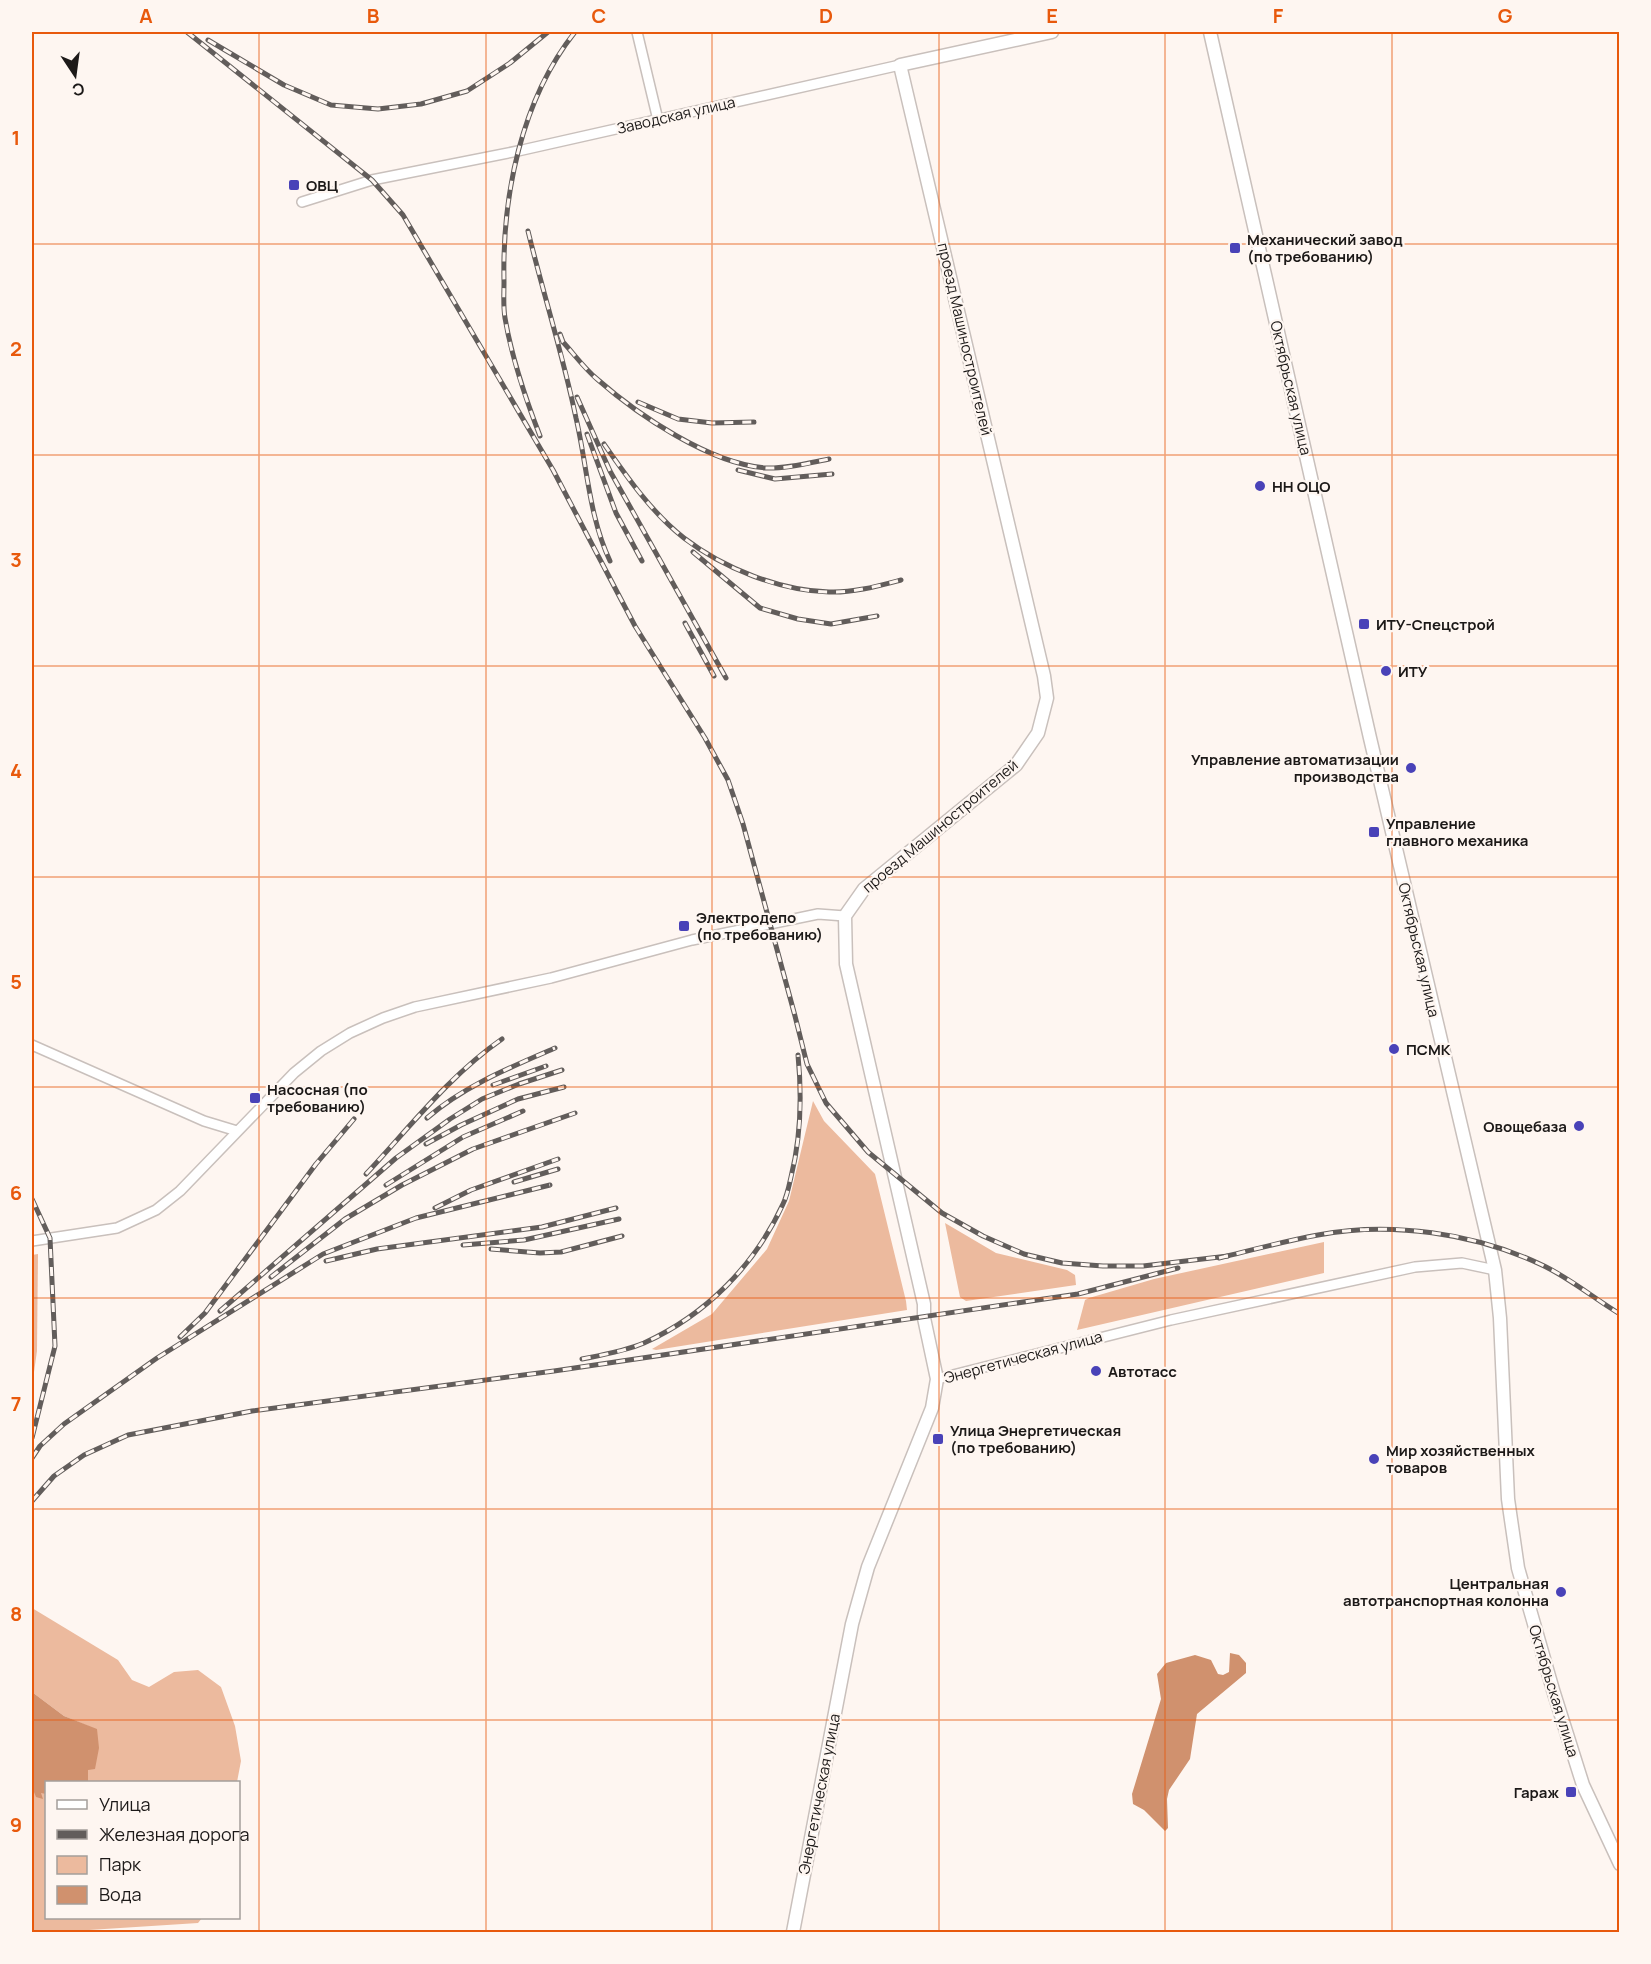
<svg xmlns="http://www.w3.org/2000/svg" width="1651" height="1964" viewBox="0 0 1651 1964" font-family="Manrope,sans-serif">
	<rect width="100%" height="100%" fill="#fef6f1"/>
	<g fill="#ecba9e">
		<polygon points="813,1101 824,1121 875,1174 906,1301 907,1310 656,1350 652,1349 712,1314 767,1249 789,1201"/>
		<polygon points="945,1223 996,1253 1067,1270 1075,1275 1076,1285 966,1301 960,1297"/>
		<polygon points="1324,1242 1324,1273 1077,1330 1085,1300 1089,1298 1154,1279"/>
		<polygon points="38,1254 37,1351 32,1386 32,1255"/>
		<polygon points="32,1608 118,1660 132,1680 149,1687 174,1672 198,1670 221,1687 235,1726 241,1761 237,1782 88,1782 88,1726 64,1716 32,1692"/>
		<polygon points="32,1787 46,1794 46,1918 202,1918 198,1923 58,1932 32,1932"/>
	</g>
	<g fill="#d0916e">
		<polygon points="1230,1653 1239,1655 1246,1663 1246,1673 1197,1714 1190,1759 1169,1790 1167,1799 1168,1828 1165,1831 1144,1810 1133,1804 1132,1794 1161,1699 1157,1674 1166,1663 1195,1655 1211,1660 1218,1674 1223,1675 1229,1672"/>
		<polygon points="32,1692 64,1716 97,1729 99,1748 95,1769 88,1770 88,1782 46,1782 46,1794 41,1793 43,1799 36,1797 32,1787"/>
	</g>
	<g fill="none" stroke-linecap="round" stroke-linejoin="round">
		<g stroke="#c9c0bc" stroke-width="12">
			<g id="street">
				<polyline points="637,32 658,120"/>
				<polyline points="302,202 372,180 518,151 900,65"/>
				<polyline points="32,1045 204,1121 237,1131"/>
				<polyline points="32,1241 117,1228 156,1210 180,1191 294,1073 321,1051 350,1033 383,1018 415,1007 551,978 692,940 818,914 845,916"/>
				<polyline points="937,1379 1171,1320 1415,1267 1462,1263 1495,1270"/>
			</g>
		</g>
		<g stroke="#c9c0bc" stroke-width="15">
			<g id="secondary">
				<polyline points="1210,32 1370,738 1495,1270 1500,1318 1508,1499 1518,1568 1553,1690 1583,1785 1620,1864"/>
				<polyline points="793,1932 852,1624 868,1567 932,1408 937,1379 924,1318 924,1304 846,964 845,916 864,889 1016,765 1038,733 1047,698 1044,676 900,65 1052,32"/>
			</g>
		</g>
		<use href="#street" stroke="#fff" stroke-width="9"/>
		<use href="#secondary" stroke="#fff" stroke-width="12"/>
		<g stroke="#625d5b" stroke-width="5">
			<g id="rail">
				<polyline points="187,32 372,180 403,215 553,470 635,626 705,738 728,780 743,824 795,1016 807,1064 826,1103 868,1152 942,1213 983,1236 1024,1254 1062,1263 1103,1266 1143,1266 1228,1256"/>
				<polyline points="208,40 284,85 331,105 378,109 421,104 467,91 510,63 548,32"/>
				<path d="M528 231C543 293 563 355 576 418 587 465 589 517 610 561"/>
				<path d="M560 334 563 342C574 354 584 368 597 379 638 415 710 464 766 468 786 469 809 463 829 459"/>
				<polyline points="577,397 610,471 726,678"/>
				<polyline points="638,402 678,419 712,423 754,422"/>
				<polyline points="587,434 616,513 642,561"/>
				<path d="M540 436C525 397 512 359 505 318 503 306 504 293 504 282 502 196 521 100 575 32"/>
				<path d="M604 444C627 477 652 513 684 538 723 568 780 591 829 592 853 593 878 586 901 580"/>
				<polyline points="738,470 775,479 832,474"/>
				<polyline points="693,552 760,608 798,619 831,624 877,616"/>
				<polyline points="685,623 714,676"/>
				<polyline points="493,1085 546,1066"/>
				<path d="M427 1118C464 1086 511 1067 555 1048"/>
				<polyline points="426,1144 461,1125 518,1099 564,1087"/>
				<path d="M366 1174C409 1128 450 1075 502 1039"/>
				<polyline points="514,1182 558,1169"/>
				<polyline points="386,1185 463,1137 523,1111"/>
				<polyline points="32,1199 50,1238 55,1346 32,1438"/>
				<polyline points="435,1208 471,1190 558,1159"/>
				<polyline points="463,1245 524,1240 619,1219"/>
				<polyline points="491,1249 540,1253 561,1252 622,1236"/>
				<path d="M1219 1258C1252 1250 1285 1241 1318 1235 1390 1221 1475 1233 1542 1265 1568 1277 1595 1299 1620 1314"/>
				<polyline points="326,1261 377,1249 542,1227 616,1208"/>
				<polyline points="271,1277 345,1219 402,1185 473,1149 575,1113"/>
				<polyline points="220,1311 396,1158 450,1119 482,1099 519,1084 562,1070"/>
				<polyline points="180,1337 205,1313 316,1164 354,1119"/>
				<path d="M582 1359C602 1355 625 1351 644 1343 706 1315 755 1265 783 1204 787 1196 789 1186 791 1177 801 1137 802 1096 798 1055"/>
				<polyline points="32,1458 40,1446 64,1424 157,1358 323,1254 416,1218 550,1185"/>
				<polyline points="32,1501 54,1476 84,1455 128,1435 252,1411 554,1371 1078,1294 1178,1268"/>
			</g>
		</g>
		<use href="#rail" stroke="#fef6f1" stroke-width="3" stroke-dasharray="9" stroke-linecap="butt"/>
	</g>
	<path fill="none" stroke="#e8590c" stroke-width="1.5" stroke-opacity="0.55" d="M259 32V1932M486 32V1932M712 32V1932M939 32V1932M1165 32V1932M1392 32V1932M32 244H1620M32 455H1620M32 666H1620M32 877H1620M32 1087H1620M32 1298H1620M32 1509H1620M32 1720H1620"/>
	<g fill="#4942b8" stroke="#fef6f1" stroke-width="2">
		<rect x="288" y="179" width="12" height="12" rx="3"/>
		<rect x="1229" y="242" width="12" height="12" rx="3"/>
		<circle cx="1260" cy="486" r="6"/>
		<rect x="1358" y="618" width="12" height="12" rx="3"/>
		<circle cx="1386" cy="671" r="6"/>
		<circle cx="1411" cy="768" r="6"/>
		<rect x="1368" y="826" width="12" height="12" rx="3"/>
		<rect x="678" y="920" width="12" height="12" rx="3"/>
		<circle cx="1394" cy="1049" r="6"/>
		<rect x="249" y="1092" width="12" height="12" rx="3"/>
		<circle cx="1579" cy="1126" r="6"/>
		<circle cx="1096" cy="1371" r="6"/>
		<rect x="932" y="1433" width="12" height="12" rx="3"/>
		<circle cx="1374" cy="1459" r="6"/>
		<circle cx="1561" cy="1592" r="6"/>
		<rect x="1565" y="1786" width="12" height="12" rx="3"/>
	</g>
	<g text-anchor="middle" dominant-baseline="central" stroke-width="4.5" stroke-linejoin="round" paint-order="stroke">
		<g font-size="15" fill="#1c1918" stroke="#fef6f1">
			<text transform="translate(676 115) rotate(-13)">Заводская улица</text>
			<text transform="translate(965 339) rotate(77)">проезд Машиностроителей</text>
			<text transform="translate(1291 388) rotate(77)">Октябрьская улица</text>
			<text transform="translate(940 826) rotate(-40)">проезд Машиностроителей</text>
			<text transform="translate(1419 950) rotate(77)">Октябрьская улица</text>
			<text transform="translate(1023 1357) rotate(-15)">Энергетическая улица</text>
			<text transform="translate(1554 1691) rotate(73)">Октябрьская улица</text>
			<text transform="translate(819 1794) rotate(-79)">Энергетическая улица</text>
		</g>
		<g font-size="15" font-weight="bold" fill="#1c1918" stroke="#fef6f1" text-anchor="start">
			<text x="306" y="185">ОВЦ</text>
			<text x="1247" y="239">Механический завод<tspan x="1247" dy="17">(по требованию)</tspan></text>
			<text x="1272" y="486">НН ОЦО</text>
			<text x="1376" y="624">ИТУ-Спецстрой</text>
			<text x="1398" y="671">ИТУ</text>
			<text x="1399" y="759" text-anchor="end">Управление автоматизации<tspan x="1399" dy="17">производства</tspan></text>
			<text x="1386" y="823">Управление<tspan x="1386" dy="17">главного механика</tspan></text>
			<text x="696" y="917">Электродепо<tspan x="696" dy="17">(по требованию)</tspan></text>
			<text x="1406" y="1049">ПСМК</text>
			<text x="267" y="1089">Насосная (по<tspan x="267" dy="17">требованию)</tspan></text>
			<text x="1567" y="1126" text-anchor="end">Овощебаза</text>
			<text x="1108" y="1371">Автотасс</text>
			<text x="950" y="1430">Улица Энергетическая<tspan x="950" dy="17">(по требованию)</tspan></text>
			<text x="1386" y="1450">Мир хозяйственных<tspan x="1386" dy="17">товаров</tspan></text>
			<text x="1549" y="1583" text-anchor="end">Центральная<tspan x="1549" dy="17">автотранспортная колонна</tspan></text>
			<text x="1559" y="1792" text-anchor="end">Гараж</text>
		</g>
	</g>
	<rect width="1651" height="1964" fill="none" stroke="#fef6f1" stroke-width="66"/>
	<rect x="45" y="1781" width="195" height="138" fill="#fef6f1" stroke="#a49e9a" stroke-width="1.5"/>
	<rect x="57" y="1800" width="30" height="9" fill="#ffffff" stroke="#a49e9a" stroke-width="1.5"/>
	<text x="99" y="1811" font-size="18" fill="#1c1918">Улица</text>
	<rect x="57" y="1830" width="30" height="9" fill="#625d5b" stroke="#a49e9a" stroke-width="1.5"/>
	<text x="99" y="1841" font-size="18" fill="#1c1918">Железная дорога</text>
	<rect x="57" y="1856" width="30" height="18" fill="#ecba9e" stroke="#a49e9a" stroke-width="1.5"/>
	<text x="99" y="1871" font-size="18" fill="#1c1918">Парк</text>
	<rect x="57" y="1886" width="30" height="18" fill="#d0916e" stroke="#a49e9a" stroke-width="1.5"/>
	<text x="99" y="1901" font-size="18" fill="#1c1918">Вода</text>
	<g transform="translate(75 75) rotate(167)" stroke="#fef6f1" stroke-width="4.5" paint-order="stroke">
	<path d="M0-4.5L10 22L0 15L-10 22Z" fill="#1c1918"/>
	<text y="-9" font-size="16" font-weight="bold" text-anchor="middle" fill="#1c1918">С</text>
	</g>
	<rect x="33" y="33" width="1585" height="1898" fill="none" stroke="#e8590c" stroke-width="2"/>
	<g font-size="20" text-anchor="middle" font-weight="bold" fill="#e8590c">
		<text x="146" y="23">A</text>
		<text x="373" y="23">B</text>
		<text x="599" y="23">C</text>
		<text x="826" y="23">D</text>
		<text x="1052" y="23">E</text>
		<text x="1278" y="23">F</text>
		<text x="1505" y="23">G</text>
		<text x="16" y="145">1</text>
		<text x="16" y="356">2</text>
		<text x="16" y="567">3</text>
		<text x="16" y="778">4</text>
		<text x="16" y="989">5</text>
		<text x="16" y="1200">6</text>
		<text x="16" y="1411">7</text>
		<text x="16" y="1621">8</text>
		<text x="16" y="1832">9</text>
	</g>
</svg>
